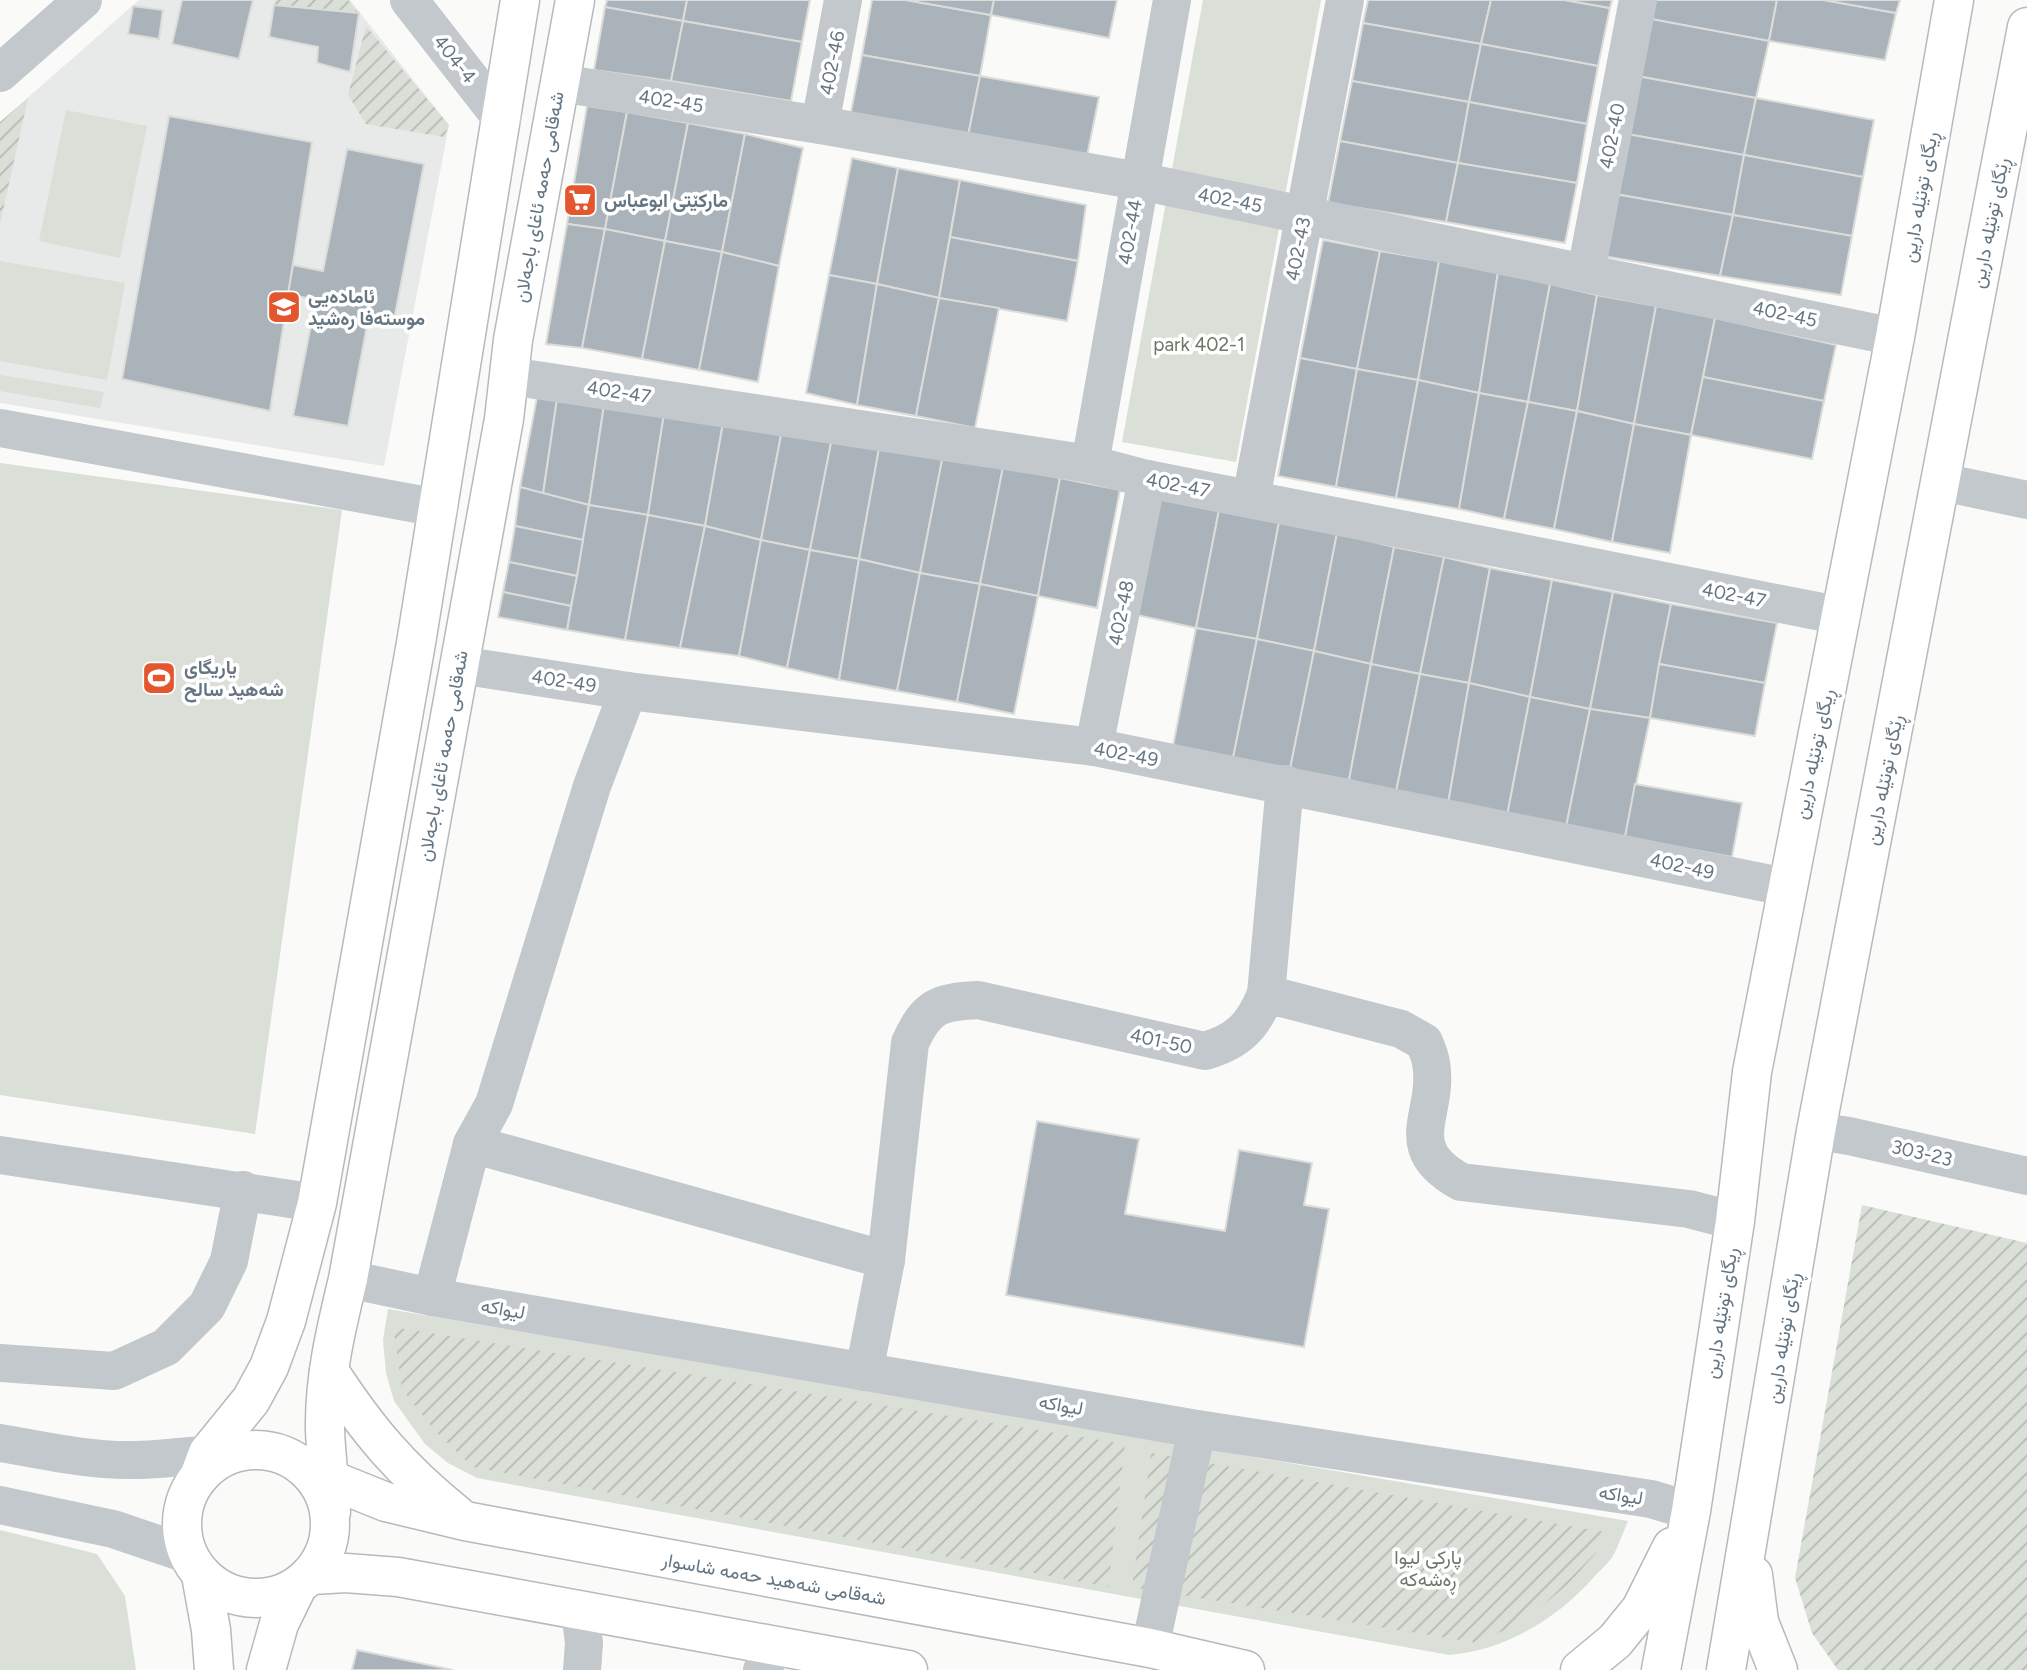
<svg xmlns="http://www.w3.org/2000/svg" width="2027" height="1670" viewBox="0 0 2027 1670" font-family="Figtree,Vazirmatn,sans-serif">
	<defs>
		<pattern id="garden-furrows" width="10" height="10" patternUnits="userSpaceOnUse" patternTransform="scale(1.75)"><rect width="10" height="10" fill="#dadfd7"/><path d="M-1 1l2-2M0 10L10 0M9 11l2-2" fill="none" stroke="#b4b9b4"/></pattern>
	</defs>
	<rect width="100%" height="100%" fill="#fafaf8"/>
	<polygon fill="#e8e9e9" points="139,0 350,0 449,125 384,466 0,403 0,122"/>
	<g fill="#dadfd7">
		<polygon points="1203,0 1321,0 1236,462 1122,442"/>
		<polygon points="66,110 147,126 120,258 39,241"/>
		<polygon points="0,261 125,283 107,380 0,361"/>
		<polygon points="0,375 104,392 100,408 0,391"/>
		<polygon points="0,463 342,510 255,1134 0,1095"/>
		<path d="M388 1309 1628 1521C1623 1532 1619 1545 1613 1556 1608 1563 1601 1570 1595 1576 1557 1619 1506 1650 1449 1655L477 1478 448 1463 425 1444 394 1401 386 1373 383 1340Z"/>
		<polygon points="0,1530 97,1554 125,1596 136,1670 0,1670"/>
	</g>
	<g fill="url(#garden-furrows)">
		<polygon points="275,0 348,0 358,12 274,5"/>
		<polygon points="366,26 449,125 444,137 366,124 348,95"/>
		<polygon points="28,98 0,224 0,122"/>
		<polygon points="1862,1205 2027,1243 2027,1670 1838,1670 1812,1633 1795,1578"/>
		<polygon points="393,1327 1125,1444 1108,1587 473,1467 436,1432 402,1389"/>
		<polygon points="1151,1453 1604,1532 1596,1553 1568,1584 1527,1619 1478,1643 1132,1587"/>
	</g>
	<g fill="#aab3b9" stroke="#dcdcda" stroke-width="2">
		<polygon points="182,0 253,0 239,59 172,44"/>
		<polygon points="607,0 687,0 683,21 605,7"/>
		<polygon points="687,0 810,0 802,42 683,21"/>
		<polygon points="872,0 906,0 991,15 980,76 862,55"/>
		<polygon points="906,0 994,0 991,15"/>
		<polygon points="994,0 1117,0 1109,38 991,15"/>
		<polygon points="1368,0 1491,0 1481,44 1363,23"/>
		<polygon points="1491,0 1565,0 1610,8 1598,66 1481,44"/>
		<polygon points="1565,0 1612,0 1610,8"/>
		<polygon points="1655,0 1777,0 1769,41 1651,19"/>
		<polygon points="1777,0 1824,0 1896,13 1885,60 1769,41"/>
		<polygon points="1824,0 1900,0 1896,13"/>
		<polygon points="274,5 359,13 350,72 317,63 318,47 269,37"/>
		<polygon points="133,6 163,10 159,39 128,34"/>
		<polygon points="605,7 683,21 671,81 594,70"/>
		<polygon points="1651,19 1769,41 1756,98 1637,76"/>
		<polygon points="683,21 802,42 791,101 671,81"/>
		<polygon points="1363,23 1481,44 1469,102 1352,81"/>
		<polygon points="1481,44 1598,66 1587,124 1469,102"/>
		<polygon points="862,55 980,76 968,136 850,117"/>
		<polygon points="980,76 1099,97 1087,156 968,136"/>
		<polygon points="1637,76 1756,98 1744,155 1627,134"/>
		<polygon points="1352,81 1469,102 1458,163 1340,141"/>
		<polygon points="1756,98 1874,120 1863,177 1744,155"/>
		<polygon points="1469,102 1587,124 1577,183 1458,163"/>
		<polygon points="587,106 627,112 605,229 567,224"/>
		<polygon points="627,112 688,123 665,241 605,229"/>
		<polygon points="169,116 312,142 270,411 122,379"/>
		<polygon points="688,123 745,134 722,252 665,241"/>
		<polygon points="745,134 803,148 779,266 722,252"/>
		<polygon points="1627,134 1744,155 1733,215 1615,194"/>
		<polygon points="1340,141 1458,163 1446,222 1328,203"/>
		<polygon points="347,149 424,164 394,320 369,315 348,426 293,416 316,300 288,294 293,265 323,271"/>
		<polygon points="1744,155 1863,177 1852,236 1733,215"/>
		<polygon points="852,158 898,168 877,284 829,275"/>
		<polygon points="1458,163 1577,183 1565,243 1446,222"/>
		<polygon points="898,168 960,180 939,298 877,284"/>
		<polygon points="960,180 1086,205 1078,261 950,237"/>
		<polygon points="1615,194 1733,215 1720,276 1603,256"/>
		<polygon points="1733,215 1852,236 1841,295 1720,276"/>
		<polygon points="567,224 605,229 582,348 546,344"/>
		<polygon points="605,229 665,241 642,359 582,348"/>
		<polygon points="950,237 1078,261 1067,321 939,298"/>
		<polygon points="1323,240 1380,251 1357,369 1300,358"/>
		<polygon points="665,241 722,252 699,370 642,359"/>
		<polygon points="1380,251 1439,261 1418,380 1357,369"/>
		<polygon points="722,252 779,266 758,382 699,370"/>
		<polygon points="1439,261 1498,272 1479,393 1418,380"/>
		<polygon points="1498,272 1550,284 1528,402 1479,393"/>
		<polygon points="829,275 877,284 857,405 806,393"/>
		<polygon points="877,284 939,298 916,416 857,405"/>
		<polygon points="1550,284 1597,295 1577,411 1528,402"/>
		<polygon points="1597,295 1656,306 1634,424 1577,411"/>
		<polygon points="939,298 999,308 975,428 916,416"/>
		<polygon points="1656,306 1715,318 1691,435 1634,424"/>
		<polygon points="1715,318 1836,345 1824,401 1703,377"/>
		<polygon points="1300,358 1357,369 1336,487 1278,476"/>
		<polygon points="1357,369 1418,380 1396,498 1336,487"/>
		<polygon points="1703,377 1824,401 1812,459 1691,435"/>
		<polygon points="1418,380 1479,393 1459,509 1396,498"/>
		<polygon points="1479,393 1528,402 1504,519 1459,509"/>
		<polygon points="537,397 557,399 543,494 520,487"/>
		<polygon points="557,399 604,405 589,505 543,494"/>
		<polygon points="1528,402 1577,411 1554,529 1504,519"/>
		<polygon points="604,405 664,414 648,515 589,505"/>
		<polygon points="1577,411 1634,424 1612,542 1554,529"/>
		<polygon points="664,414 723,423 705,526 648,515"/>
		<polygon points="723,423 782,430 761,540 705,526"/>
		<polygon points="1634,424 1691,435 1670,553 1612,542"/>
		<polygon points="782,430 832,438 810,550 761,540"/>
		<polygon points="832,438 880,443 859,559 810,550"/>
		<polygon points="880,443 943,455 920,573 859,559"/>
		<polygon points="943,455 1003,467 980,584 920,573"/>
		<polygon points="1003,467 1060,478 1038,596 980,584"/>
		<polygon points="1060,478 1120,490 1097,608 1038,596"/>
		<polygon points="520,487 589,505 583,540 515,526"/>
		<polygon points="1158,498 1219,510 1196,628 1137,615"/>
		<polygon points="589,505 648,515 625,640 567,630"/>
		<polygon points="1219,510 1279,522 1257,639 1196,628"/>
		<polygon points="648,515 705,526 680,648 625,640"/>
		<polygon points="1279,522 1337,533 1314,651 1257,639"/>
		<polygon points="515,526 583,540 577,576 509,562"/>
		<polygon points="705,526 761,540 739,656 680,648"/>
		<polygon points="1337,533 1394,547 1371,664 1314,651"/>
		<polygon points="761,540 810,550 787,668 739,656"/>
		<polygon points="1394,547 1444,557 1420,674 1371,664"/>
		<polygon points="810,550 859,559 839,680 787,668"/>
		<polygon points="1444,557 1490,568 1469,683 1420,674"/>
		<polygon points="859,559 920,573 897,691 839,680"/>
		<polygon points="509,562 577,576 571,606 503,592"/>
		<polygon points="1490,568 1552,580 1530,697 1469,683"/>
		<polygon points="920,573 980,584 957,702 897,691"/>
		<polygon points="1552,580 1613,592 1590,709 1530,697"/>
		<polygon points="980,584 1038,596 1014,714 957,702"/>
		<polygon points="503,592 571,606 567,630 498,617"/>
		<polygon points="1613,592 1671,604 1650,718 1590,709"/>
		<polygon points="1671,604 1777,623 1765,683 1659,664"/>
		<polygon points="1196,628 1257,639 1233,758 1173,746"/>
		<polygon points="1257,639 1314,651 1290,769 1233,758"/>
		<polygon points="1314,651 1371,664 1349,780 1290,769"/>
		<polygon points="1371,664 1420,674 1396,792 1349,780"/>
		<polygon points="1659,664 1765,683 1755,736 1650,718"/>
		<polygon points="1420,674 1469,683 1448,804 1396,792"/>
		<polygon points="1469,683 1530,697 1507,816 1448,804"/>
		<polygon points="1530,697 1590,709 1566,827 1507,816"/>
		<polygon points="1590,709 1650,718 1625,837 1566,827"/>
		<polygon points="1635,784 1742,803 1732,857 1625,837"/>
		<polygon points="1037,1121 1139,1139 1125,1214 1225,1231 1239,1150 1312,1163 1304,1205 1329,1209 1304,1347 1006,1295"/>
		<polygon points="357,1650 453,1670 352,1670"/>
	</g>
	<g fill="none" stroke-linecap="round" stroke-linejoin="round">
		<g stroke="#b5babe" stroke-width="41">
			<g id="major">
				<path d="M329 1371C368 1431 401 1470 457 1515"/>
				<circle cx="256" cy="1524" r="74"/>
				<polyline points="309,1471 386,1502 465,1521 1150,1648 1245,1670"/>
				<polyline points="199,1477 208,1453 251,1400 269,1367 286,1321 317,1203 416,643 520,0"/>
				<path d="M331 1512C330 1485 326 1457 325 1430 324 1378 336 1329 348 1279L504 419 513 340 575 0"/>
				<polyline points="201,1575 211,1630 214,1670"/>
				<polyline points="312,1575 346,1573 398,1577 908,1670"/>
				<polyline points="1753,1575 1759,1622 1778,1670"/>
				<polyline points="266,1670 279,1624 297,1587"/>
				<polyline points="1580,1670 1615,1641 1641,1609 1672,1547"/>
				<polyline points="1661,1670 1691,1511 1735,1221 1752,1072 1895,337 1954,0"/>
				<polyline points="1726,1670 1816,1131 2027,27"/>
			</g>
		</g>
		<g stroke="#c3c8cc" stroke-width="38">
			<polyline points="409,0 502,119"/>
			<polyline points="0,73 83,0"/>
			<polyline points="560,83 820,125 1139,181 1895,337"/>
			<polyline points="820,125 843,0"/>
			<polyline points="1586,272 1638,0"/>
			<polyline points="510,376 1090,464 1147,479 1842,616"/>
			<polyline points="0,428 439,508"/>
			<polyline points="1090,464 1172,0"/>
			<polyline points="1942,482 2027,500"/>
			<polyline points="1251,499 1345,0"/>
			<polyline points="459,665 628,691 1094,747 1786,887"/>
			<polyline points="1094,747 1147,479"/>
			<polyline points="1266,994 1285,784"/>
			<polyline points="1816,1131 1849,1136 2027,1176"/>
			<polyline points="472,1144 886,1260"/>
			<polyline points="0,1155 317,1203"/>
			<polyline points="348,1279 432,1297 1197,1429 1651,1499 1691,1511"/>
			<polyline points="432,1297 472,1144 494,1104 592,786 628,691"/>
			<polyline points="0,1363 114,1371 166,1347 207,1306 229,1261 243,1190"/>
			<path d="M864 1372 886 1260 910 1043C927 1006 938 1002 978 1000L1205 1051C1239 1041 1253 1026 1266 994L1401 1029 1424 1042C1427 1049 1430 1056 1431 1063 1440 1114 1397 1147 1461 1182L1689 1209 1735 1221"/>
			<path d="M0 1443C42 1450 85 1460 128 1460 163 1461 196 1453 231 1454"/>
			<polyline points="0,1505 113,1529 187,1554"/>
			<polyline points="580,1610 584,1643 582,1670"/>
			<polyline points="1150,1648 1197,1429"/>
			<polyline points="762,1670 775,1646"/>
		</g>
		<use href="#major" stroke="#fff" stroke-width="38"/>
	</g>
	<defs>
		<g id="supermarket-square" transform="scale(1.75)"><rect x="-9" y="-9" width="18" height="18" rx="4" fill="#e4572e" stroke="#fff"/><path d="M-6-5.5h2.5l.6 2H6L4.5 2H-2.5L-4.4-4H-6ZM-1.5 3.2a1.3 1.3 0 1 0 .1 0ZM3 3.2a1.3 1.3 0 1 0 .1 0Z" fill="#fff"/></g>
		<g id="school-square" transform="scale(1.75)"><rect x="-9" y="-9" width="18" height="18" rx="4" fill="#e4572e" stroke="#fff"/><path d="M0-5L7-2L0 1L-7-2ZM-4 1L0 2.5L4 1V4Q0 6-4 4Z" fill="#fff"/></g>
		<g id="stadium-square" transform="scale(1.75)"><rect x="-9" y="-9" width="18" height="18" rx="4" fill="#e4572e" stroke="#fff"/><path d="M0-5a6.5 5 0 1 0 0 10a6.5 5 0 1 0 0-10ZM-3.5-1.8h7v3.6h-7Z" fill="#fff"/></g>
	</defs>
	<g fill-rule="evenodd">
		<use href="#supermarket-square" x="580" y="200"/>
		<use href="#school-square" x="284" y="307"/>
		<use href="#stadium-square" x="159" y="678"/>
	</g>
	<g text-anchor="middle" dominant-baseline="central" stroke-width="7" stroke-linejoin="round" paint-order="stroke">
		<g font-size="19" fill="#657683" stroke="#fff">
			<text transform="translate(455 59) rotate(52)">404-4</text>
			<text transform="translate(832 63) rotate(-79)">402-46</text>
			<text transform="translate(671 101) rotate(9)">402-45</text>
			<text transform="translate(1612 136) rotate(-79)">402-40</text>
			<text transform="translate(539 197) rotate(-80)">شەقامی حەمە ئاغای باجەلان</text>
			<text transform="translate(1920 197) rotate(-80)">ڕیگای تونێلە دارین</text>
			<text transform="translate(1230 200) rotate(11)">402-45</text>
			<text transform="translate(1990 223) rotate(-79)">ڕێگای تونێلە دارین</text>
			<text transform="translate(1130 232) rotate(-80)">402-44</text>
			<text transform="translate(1298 249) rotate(-79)">402-43</text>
			<text transform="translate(1785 314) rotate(12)">402-45</text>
			<text transform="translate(619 392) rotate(9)">402-47</text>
			<text transform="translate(1178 485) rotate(11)">402-47</text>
			<text transform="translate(1734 595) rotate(11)">402-47</text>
			<text transform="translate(1121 613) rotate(-79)">402-48</text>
			<text transform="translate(564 681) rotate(9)">402-49</text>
			<text transform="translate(1126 754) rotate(11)">402-49</text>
			<text transform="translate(1814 754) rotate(-78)">ڕیگای تونێلە دارین</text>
			<text transform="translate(443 756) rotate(-80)">شەقامی حەمە ئاغای باجەلان</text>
			<text transform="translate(1884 780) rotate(-79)">ڕێگای تونێلە دارین</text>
			<text transform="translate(1682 866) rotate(12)">402-49</text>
			<text transform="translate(1161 1041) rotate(12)">401-50</text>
			<text transform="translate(1922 1153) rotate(13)">303-23</text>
			<text transform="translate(503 1309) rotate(10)">لیواکە</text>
			<text transform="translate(1721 1313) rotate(-81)">ڕیگای تونێلە دارین</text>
			<text transform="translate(1783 1338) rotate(-81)">ڕێگای تونێلە دارین</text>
			<text transform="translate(1061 1405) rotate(10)">لیواکە</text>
			<text transform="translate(1621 1495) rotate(9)">لیواکە</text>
			<text transform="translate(774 1579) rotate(10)">شەقامی شەهید حەمە شاسوار</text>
		</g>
		<g font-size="19" font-weight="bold" fill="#657683" stroke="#fff" text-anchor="start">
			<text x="604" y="200">مارکێتی ابوعباس</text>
			<text x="308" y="296">ئامادەیی<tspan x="308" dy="22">موستەفا رەشید</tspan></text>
			<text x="184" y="667">یاریگای<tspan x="184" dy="22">شەهید سالح</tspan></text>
		</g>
		<g font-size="19" fill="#687a64" stroke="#fff">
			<text x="1199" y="344">park 402-1</text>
			<text x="1428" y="1557">پارکی لیوا<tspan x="1428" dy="22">ڕەشەکە</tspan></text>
		</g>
	</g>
</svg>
